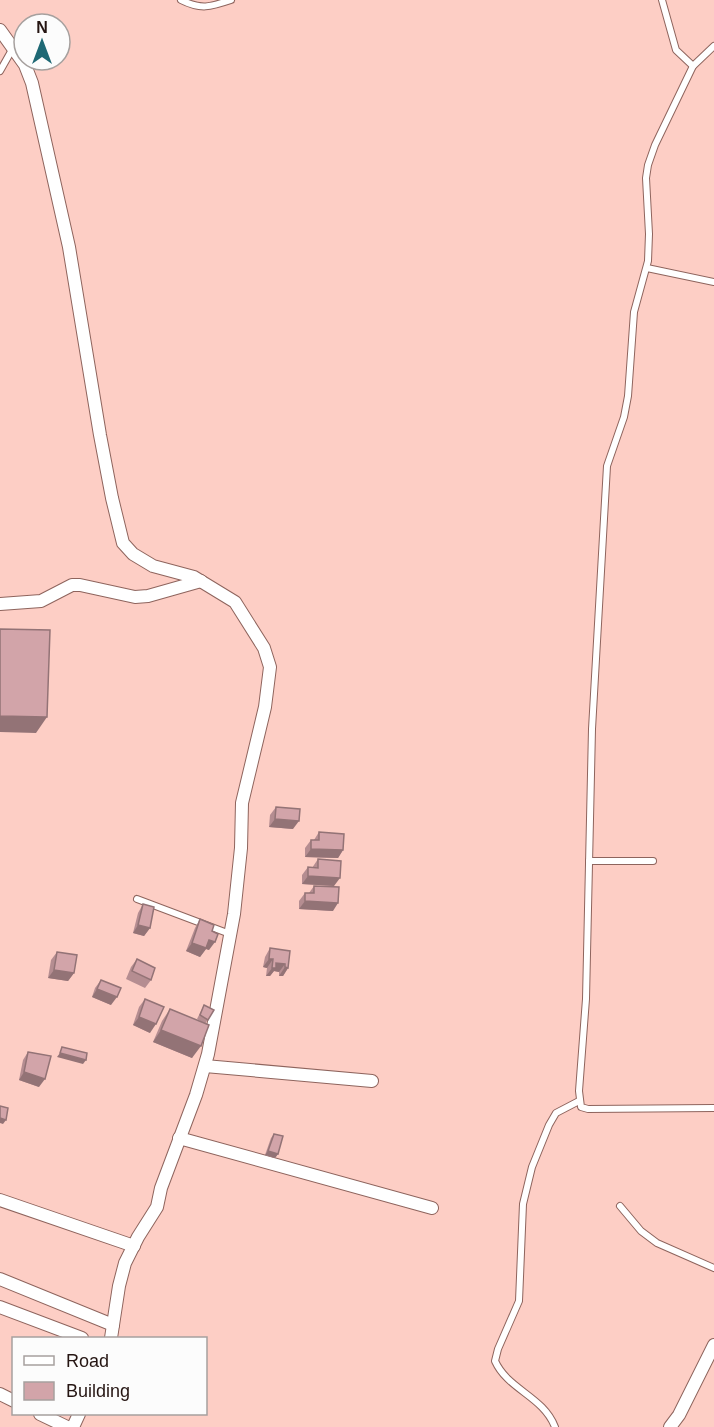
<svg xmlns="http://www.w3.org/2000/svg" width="714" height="1427" viewBox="0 0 714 1427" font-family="Helvetica,sans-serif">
	<rect width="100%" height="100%" fill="#fdcec5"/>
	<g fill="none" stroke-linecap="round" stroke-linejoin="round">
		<g stroke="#8e645d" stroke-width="8">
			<g id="service">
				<path d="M181 0C201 10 210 7 231 0"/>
				<polyline points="662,0 676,50 693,66"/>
				<polyline points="714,46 693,66 655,145 648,165 646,178 649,234 648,261 634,312 628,396 624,417 607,466 592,729 586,999 579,1091 581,1107 588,1109 714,1108"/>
				<polyline points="0,71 13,48"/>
				<polyline points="647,268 714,282"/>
				<polyline points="589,861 653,861"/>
				<polyline points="137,899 230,934"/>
				<polyline points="620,1206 641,1231 657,1243 714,1268"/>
				<path d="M555 1427C543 1396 508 1390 495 1361L498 1349 519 1301 523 1204 532 1167 549 1125 556 1113 579 1101"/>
			</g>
		</g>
		<g stroke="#8e645d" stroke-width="14">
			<g id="minor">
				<polyline points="0,30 25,65 32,83 69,247 100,435 112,498 123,543 133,554 153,566 194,577 235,602 264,648 270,667 265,707 242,803 241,848 234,914 208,1054 196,1095 161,1188 157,1207 138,1237 125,1263 119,1286 111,1338"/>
				<polyline points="0,604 41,601 72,585 80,585 135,597 148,596 201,581"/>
				<polyline points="205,1066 372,1081"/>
				<polyline points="179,1138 432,1208"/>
				<polyline points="0,1200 134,1246"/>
				<polyline points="0,1279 113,1325"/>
				<polyline points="0,1307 82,1338"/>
				<polyline points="0,1394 14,1401"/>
				<polyline points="40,1414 67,1427"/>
				<polyline points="73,1427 79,1414"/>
				<polyline points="670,1427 679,1415 714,1345"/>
			</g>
		</g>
		<use href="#service" stroke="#fff" stroke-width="6"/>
		<use href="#minor" stroke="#fff" stroke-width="12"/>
	</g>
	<g fill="#b58d91">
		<polygon points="276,807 293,829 269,827 270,815"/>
		<polygon points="319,832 343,850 338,858 305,857 305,848 311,840 314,840"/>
		<polygon points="318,859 334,886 302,884 302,875 308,867 312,868"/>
		<polygon points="314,886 333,911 299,909 299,901 305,893 309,893"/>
		<polygon points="143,904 150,928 144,936 133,933 138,913"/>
		<polygon points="200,919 212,931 209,950 206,949 200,957 186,951 195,928"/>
		<polygon points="270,948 288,968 283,976 279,976 279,972 274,971 270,976 266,976 267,968 263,967 265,957"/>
		<polygon points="57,952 74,973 68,981 48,978 51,960"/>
		<polygon points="137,959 151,980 145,988 126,979 131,967"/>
		<polygon points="101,980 111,1005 92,997 95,988"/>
		<polygon points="145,999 150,1033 133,1025 139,1007"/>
		<polygon points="204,1005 214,1010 205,1024 192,1058 153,1042 162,1021 170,1009 203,1023 197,1019"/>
		<polygon points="28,1052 39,1087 19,1080 23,1060"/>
		<polygon points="274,1134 278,1154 275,1158 265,1155 271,1138"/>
	</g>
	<g fill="#937376">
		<polygon points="0,716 47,717 36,733 0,732"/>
		<polygon points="275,819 299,821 293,829 269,827"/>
		<polygon points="311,849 343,850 338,858 305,857"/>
		<polygon points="308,876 340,878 334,886 302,884"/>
		<polygon points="305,901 338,903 333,911 299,909"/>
		<polygon points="138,925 150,928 144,936 133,933"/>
		<polygon points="209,940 215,942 209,950 206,949 200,957 186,951 192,943"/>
		<polygon points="269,959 273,959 267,968 263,967"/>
		<polygon points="276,963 285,964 279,972 274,971 270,976 266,976"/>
		<polygon points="285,967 288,968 283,976 279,976"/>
		<polygon points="54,970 74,973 68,981 48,978"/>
		<polygon points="97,989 117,997 111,1005 92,997"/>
		<polygon points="139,1017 156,1024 150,1033 133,1025"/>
		<polygon points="161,1030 201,1046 192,1058 153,1042"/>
		<polygon points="60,1053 86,1060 83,1064 57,1057"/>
		<polygon points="24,1072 45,1079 39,1087 19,1080"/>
		<polygon points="0,1118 6,1120 3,1124 0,1123"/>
		<polygon points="268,1151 278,1154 275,1158 265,1155"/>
	</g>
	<g fill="#d2a4a9" stroke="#937376" stroke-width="1.5">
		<polygon points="0,629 50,630 47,717 0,716"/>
		<polygon points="276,807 300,809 299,821 275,819"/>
		<polygon points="319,832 344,834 343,850 311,849 311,840 319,840"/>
		<polygon points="318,859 341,861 340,878 308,876 308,867 318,868"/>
		<polygon points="314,886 339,887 338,903 305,901 305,893 314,893"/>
		<polygon points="143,904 154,907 150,928 138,925"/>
		<polygon points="200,919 214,925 212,931 218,934 215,942 209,940 206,948 192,943"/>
		<polygon points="270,948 290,951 288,968 285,967 285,964 276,963 276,968 272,968 273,959 269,959"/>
		<polygon points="57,952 77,955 74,973 54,970"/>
		<polygon points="137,959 155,968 151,980 132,971"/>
		<polygon points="101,980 121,988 117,997 97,989"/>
		<polygon points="145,999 164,1007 156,1024 139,1017"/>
		<polygon points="204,1005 214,1010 208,1020 200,1015"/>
		<polygon points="170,1009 209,1025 201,1046 161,1030"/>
		<polygon points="62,1047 87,1053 86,1060 60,1053"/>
		<polygon points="28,1052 51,1056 45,1079 24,1072"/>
		<polygon points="0,1106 8,1108 6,1120 0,1118"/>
		<polygon points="274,1134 283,1136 278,1154 268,1151"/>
	</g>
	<rect x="12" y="1337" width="195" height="78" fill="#fcfcfc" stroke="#a6a09e" stroke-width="1.5"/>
	<rect x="24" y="1356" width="30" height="9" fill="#ffffff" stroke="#a6a09e" stroke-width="1.5"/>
	<text x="66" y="1367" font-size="18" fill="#251512">Road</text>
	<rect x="24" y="1382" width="30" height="18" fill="#d2a4a9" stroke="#a6a09e" stroke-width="1.5"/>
	<text x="66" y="1397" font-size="18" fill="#251512">Building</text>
	<g transform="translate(42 42)"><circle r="28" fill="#fcfcfc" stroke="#a6a09e" stroke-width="1.5"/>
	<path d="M0-4.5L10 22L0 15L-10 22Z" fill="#1e6874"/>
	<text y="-9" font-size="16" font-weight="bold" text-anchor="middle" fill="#251512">N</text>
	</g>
</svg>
